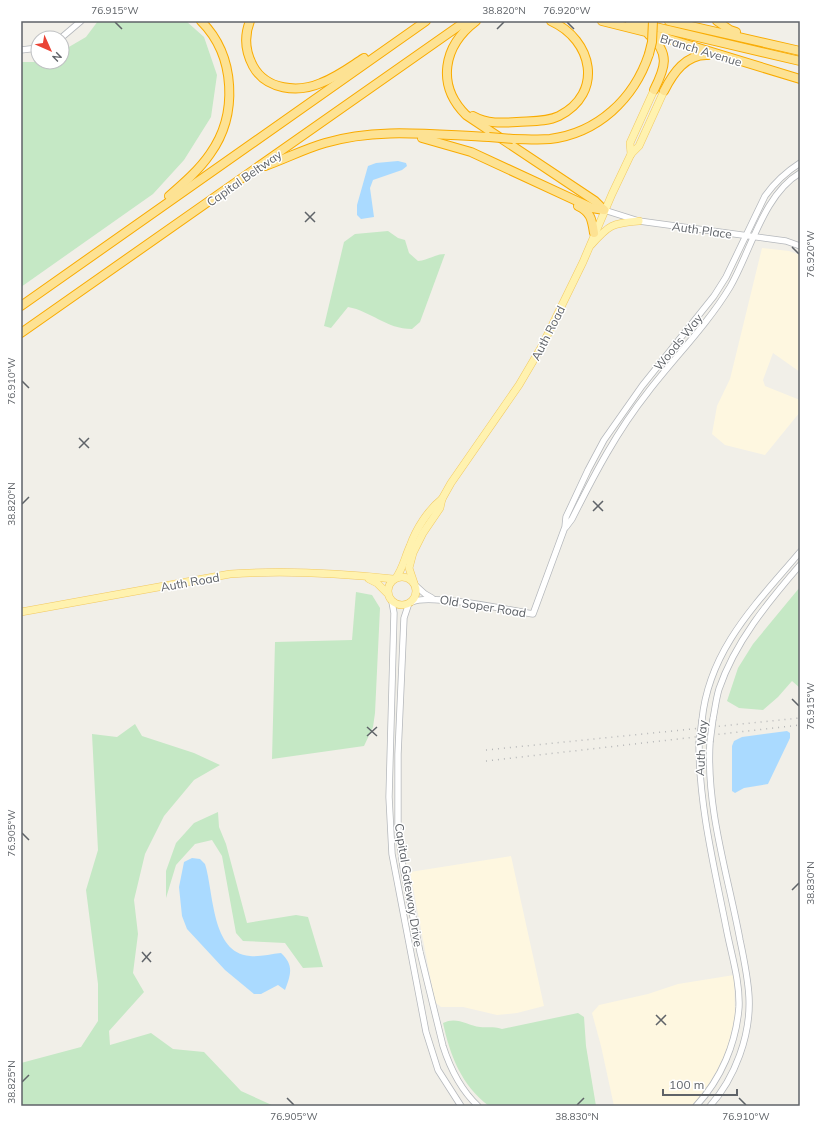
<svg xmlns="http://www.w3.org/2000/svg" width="821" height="1127" viewBox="0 0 821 1127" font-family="Mulish,sans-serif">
	<rect width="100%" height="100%" fill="#f1efe8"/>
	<g fill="#fef7e0">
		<polygon points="762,248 789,251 800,255 800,372 773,353 763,380 765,386 800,400 800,412 765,455 725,445 712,434 717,406 730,379"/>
		<polygon points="511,856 544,1006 517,1013 497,1015 463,1007 441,1007 435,1002 410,872"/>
		<polygon points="734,975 735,1016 726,1055 709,1084 698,1099 691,1106 614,1106 601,1046 592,1013 599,1005 648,994 678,984"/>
	</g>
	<g fill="#c5e8c5">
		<polygon points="98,21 186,21 204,37 217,75 211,117 184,160 153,194 21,287 21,62 62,62 62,51 86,37"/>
		<path d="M388 231 398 238 405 240 409 253 418 261C429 260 435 254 445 254L420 322 412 329C386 329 371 311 348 307L331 328 324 326 344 242 355 234Z"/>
		<polygon points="800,587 800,688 792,681 778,697 763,710 739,708 727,701 738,668 753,644"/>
		<polygon points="356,592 372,595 380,608 375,713 373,727 364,746 272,759 275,642 352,640"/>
		<polygon points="135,724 142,736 194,753 220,765 194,780 164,816 145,854 134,900 138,934 133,973 144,992 109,1031 110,1045 151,1033 173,1049 204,1052 241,1091 274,1106 21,1106 21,1063 81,1047 98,1021 98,984 86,890 98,850 92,734 117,737"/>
		<polygon points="218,812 219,827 226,844 247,923 296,915 308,917 323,967 303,968 285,943 243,941 236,933 222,856 212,840 195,844 176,865 166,898 166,871 176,843 194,823"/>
		<path d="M578 1013 584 1017 586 1046 596 1106H489C461 1085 450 1055 443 1023 456 1016 467 1025 480 1027 488 1028 492 1026 502 1029Z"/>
	</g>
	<g fill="#aadaff">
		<polygon points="398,161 406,163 407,166 402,170 373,180 370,188 374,217 361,219 357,215 357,205 368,166 376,163"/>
		<polygon points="787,731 790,733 790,738 768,784 744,788 735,793 732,791 732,746 734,741 742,737"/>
		<path d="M192 858 200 859 205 864C214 892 211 953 250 956 260 957 271 954 281 953 294 965 291 974 285 990L278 985 261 994H254L225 970 187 929 182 916 179 887 184 862Z"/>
	</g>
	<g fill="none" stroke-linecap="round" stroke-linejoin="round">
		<g stroke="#b5b8bc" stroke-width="7">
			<g id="minor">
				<polyline points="61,38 81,21"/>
				<polyline points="21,50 38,48"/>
				<polyline points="604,210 639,221 786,241 800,246"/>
				<path d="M566 527 572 519C594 475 617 431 648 392 675 357 707 325 730 287 751 251 763 195 800 173"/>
				<polyline points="415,585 425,594 432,598"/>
				<polyline points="392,602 394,613 389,797 392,854 426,1032 438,1070 461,1106"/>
				<path d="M412 602C429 593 510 610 533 614L565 527 566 517 588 470 604 440 642 386 714 296 726 277 765 196C775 182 786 172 800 163"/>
				<path d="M409 603 404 618 398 754V829L403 867 420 952 443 1046C450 1068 461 1090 478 1106"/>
				<path d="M713 719C715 709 716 699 719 689 735 642 768 602 800 565"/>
				<path d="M702 720C709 649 757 603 800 552"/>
				<path d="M696 1106C721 1079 736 1044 739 1007 740 982 732 957 727 932 715 870 699 807 699 743"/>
				<path d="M710 1106C735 1078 751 1035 749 997 748 978 744 959 740 940 728 875 706 809 710 742"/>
			</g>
		</g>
		<g stroke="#f2c960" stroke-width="8">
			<g id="major">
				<polyline points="631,154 630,143 654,90"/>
				<path d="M591 245C609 225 612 223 639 221"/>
				<circle cx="402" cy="591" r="14"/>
				<path d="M396 578C403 568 405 557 410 546 416 529 428 510 442 499"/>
				<polyline points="369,579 377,583 387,593"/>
				<polyline points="414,583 409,568 413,553 423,533 440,508 442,499 451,483 519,385 542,346 583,262 612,194 631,154 639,146 664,91"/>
				<path d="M21 612 230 574C285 570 338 573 393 579"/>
			</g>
		</g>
		<g stroke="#f9ab00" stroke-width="10">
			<g id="highway">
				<path d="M250 21C244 36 245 51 253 66 266 90 298 93 321 83 337 77 350 67 364 58"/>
				<path d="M476 21C443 46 436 85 466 115L595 201 604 210"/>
				<polyline points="602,21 646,32 800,79"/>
				<polyline points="630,21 800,61"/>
				<polyline points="669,21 800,51"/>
				<polyline points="717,21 730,30 736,32"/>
				<path d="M649 35C671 53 665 68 654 90"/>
				<path d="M664 91C673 73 686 54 708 55"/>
				<path d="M473 116C487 124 502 123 517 122 531 121 547 122 559 116 604 93 593 40 551 21"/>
				<polyline points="422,138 471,152 592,208 604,210"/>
				<path d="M513 139C525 139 538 140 550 139 598 133 634 99 649 54"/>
				<path d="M265 166C285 159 304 149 325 143 377 127 435 135 489 137"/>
				<path d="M169 196C184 183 199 170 210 154 238 115 236 56 201 21"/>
				<path d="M578 206C591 212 592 220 594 233"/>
				<polyline points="21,306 426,21"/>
				<polyline points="21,333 466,21"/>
			</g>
		</g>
		<use href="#minor" stroke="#fff" stroke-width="5.5"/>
		<use href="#major" stroke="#fff2af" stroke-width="7"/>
		<use href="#highway" stroke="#fde293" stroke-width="8"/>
		<g stroke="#b6b7b8" stroke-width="1.5" stroke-dasharray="1 5" stroke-linecap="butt">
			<polyline points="486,750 800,718"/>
			<polyline points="486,761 800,725"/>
		</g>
		<g stroke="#b5b8bc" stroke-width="7" stroke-linecap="butt">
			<g id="minor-bridge">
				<polyline points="710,742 713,719"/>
				<polyline points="699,743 702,720"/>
			</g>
		</g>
		<g stroke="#f9ab00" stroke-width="10" stroke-linecap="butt">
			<g id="highway-bridge">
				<polyline points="649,54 652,42 653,21"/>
				<polyline points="489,137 513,139"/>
			</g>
		</g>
		<use href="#minor-bridge" stroke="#fff" stroke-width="5.5"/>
		<use href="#highway-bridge" stroke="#fde293" stroke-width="8"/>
	</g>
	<path fill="none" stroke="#5f6368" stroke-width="1.5" d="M115 22 122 29M567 22 574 29M497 29 504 22M305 212 315 222M305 222 315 212M792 247 799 254M22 381 29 388M79 438 89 448M79 448 89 438M593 501 603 511M22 504 29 497M593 511 603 501M792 699 799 706M367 727 377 736M367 736 377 727M22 833 29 840M792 890 799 883M142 952 151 962M142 962 151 952M656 1015 666 1025M656 1025 666 1015M22 1082 29 1075M287 1098 294 1105M739 1098 746 1105M577 1105 584 1098"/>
	<g text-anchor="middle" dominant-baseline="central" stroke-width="3" stroke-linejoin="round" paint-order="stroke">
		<g font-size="12" fill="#5f6368" stroke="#fff">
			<text transform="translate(701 50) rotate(17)">Branch Avenue</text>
			<text transform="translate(244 178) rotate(-35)">Capital Beltway</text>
			<text transform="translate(702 230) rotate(8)">Auth Place</text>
			<text transform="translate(548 333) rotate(-63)">Auth Road</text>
			<text transform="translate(678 342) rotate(-51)">Woods Way</text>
			<text transform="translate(190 582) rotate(-10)">Auth Road</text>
			<text transform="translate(483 606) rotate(9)">Old Soper Road</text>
			<text transform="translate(701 748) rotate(-87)">Auth Way</text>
			<text transform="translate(409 885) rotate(81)">Capital Gateway Drive</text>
		</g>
	</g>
	<rect width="821" height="1127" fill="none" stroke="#ffffff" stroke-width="44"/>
	<g transform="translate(50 50) rotate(135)"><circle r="19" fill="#ffffff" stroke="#bfc1c3"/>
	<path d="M0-3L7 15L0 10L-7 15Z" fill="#ea4335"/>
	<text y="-6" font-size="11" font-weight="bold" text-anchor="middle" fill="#5f6368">N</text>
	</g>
	<path d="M663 1089v6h74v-6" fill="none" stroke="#5f6368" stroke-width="2"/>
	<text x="669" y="1089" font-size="12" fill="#5f6368" stroke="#ffffff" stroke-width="3" paint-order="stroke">100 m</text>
	<rect x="22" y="22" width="777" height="1083" fill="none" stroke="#5f6368" stroke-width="1.5"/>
	<g font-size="10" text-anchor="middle" fill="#5f6368">
		<text x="115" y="14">76.915°W</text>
		<text x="504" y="14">38.820°N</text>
		<text x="567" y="14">76.920°W</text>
		<text transform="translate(810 254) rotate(-90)" y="4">76.920°W</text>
		<text transform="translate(11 381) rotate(-90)" y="4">76.910°W</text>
		<text transform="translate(11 504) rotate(-90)" y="4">38.820°N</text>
		<text transform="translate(810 706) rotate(-90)" y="4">76.915°W</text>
		<text transform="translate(11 833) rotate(-90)" y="4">76.905°W</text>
		<text transform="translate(810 883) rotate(-90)" y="4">38.830°N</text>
		<text transform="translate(11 1082) rotate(-90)" y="4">38.825°N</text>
		<text x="294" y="1120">76.905°W</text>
		<text x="577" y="1120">38.830°N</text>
		<text x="746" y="1120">76.910°W</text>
	</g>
</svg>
